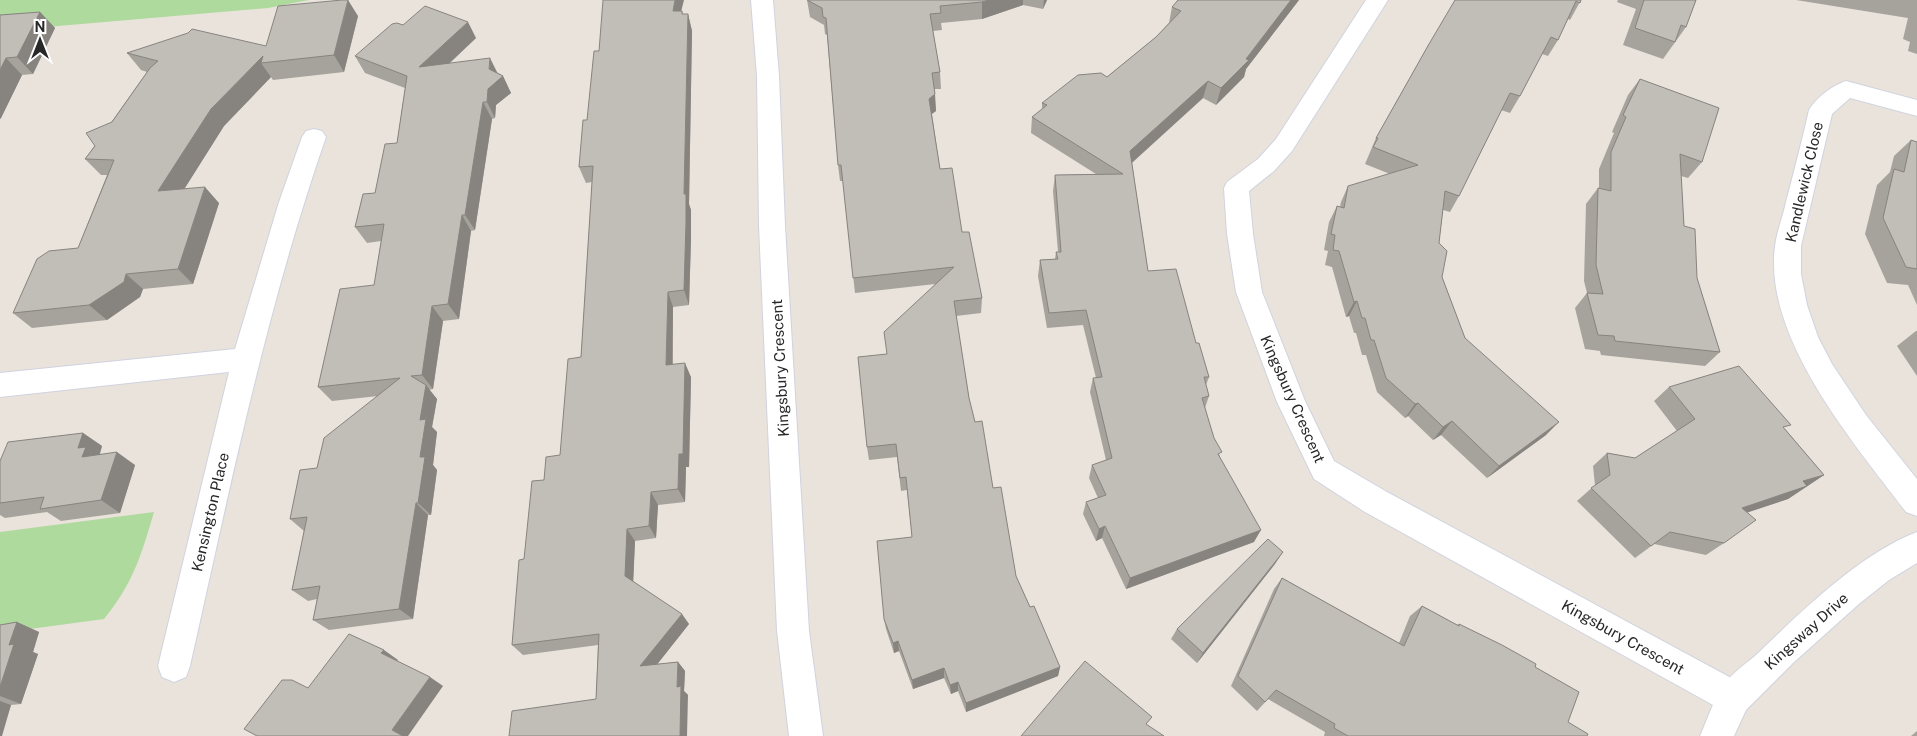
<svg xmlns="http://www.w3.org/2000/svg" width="1917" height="736" viewBox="0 0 1917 736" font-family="'Public Sans',sans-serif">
	<rect width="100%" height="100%" fill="#e9e3db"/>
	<g fill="#afda9d">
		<polygon points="0,0 309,0 268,8 0,31"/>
		<path d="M154 512C141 556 133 583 104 619L0 633V532Z"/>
	</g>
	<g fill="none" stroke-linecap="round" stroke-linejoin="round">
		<g stroke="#d0d3df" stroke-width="2">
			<g id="minor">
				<polygon points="751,0 773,0 779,76 785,226 809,631 823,736 789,736 777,631 759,226 757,76"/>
				<polygon points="1366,0 1388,0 1292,151 1274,171 1249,191 1253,234 1262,292 1305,401 1334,461 1387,492 1746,686 1751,698 1746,710 1734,715 1722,710 1365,512 1314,479 1277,402 1236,292 1227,234 1224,188 1227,182 1258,159 1276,139"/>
				<path d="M1846 81 1917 100V116L1850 98 1832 114 1801 246V274L1807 305 1818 337 1832 364 1866 415 1917 479V516L1906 512C1854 443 1763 338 1775 246 1777 231 1783 216 1786 202 1794 171 1802 141 1809 110 1816 98 1833 85 1846 81Z"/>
				<path d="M314 129 322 131 326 137C266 309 230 488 190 666L186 677 174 682 162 677 158 666 229 372 0 397V373L235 349 279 202 302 137 306 131Z"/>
			</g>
		</g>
		<g stroke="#d0d3df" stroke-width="2">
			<path id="tertiary" d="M1917 532V563L1889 580 1860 603 1793 663 1746 710 1734 736H1700C1707 720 1713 702 1722 687 1729 676 1744 665 1755 656 1800 613 1859 554 1917 532Z"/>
		</g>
		<use href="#minor" fill="#fff" fill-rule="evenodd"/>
		<use href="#tertiary" fill="#fff" fill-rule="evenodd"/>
	</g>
	<g fill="#a6a39d">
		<polygon points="807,0 1047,0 1043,9 1023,5 982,19 941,23 942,30 933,31 940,72 941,89 934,89 936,111 932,114 940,169 962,232 982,298 981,313 956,316 969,398 975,422 1016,576 1030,607 1060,667 1058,676 966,712 958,691 951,694 944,678 913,689 899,651 894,653 886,629 884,619 912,537 907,490 901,491 897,457 869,460 867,447 887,354 935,284 855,293 843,181 840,181 838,165 827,35 825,34 824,25 810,17"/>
		<polygon points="1178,0 1299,0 1246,69 1244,77 1216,105 1203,98 1132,163 1148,271 1196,343 1209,377 1206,385 1209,396 1205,408 1214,438 1220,457 1254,542 1126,589 1102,538 1096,541 1083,514 1086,502 1098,498 1089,478 1092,465 1106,460 1090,392 1093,378 1096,378 1083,325 1047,328 1038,276 1040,260 1055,259 1056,252 1058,252 1053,191 1055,175 1096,174 1031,133 1032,117 1042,109 1042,103 1107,77 1156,37 1169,23 1172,7"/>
		<polygon points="1581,0 1570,20 1568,19 1558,40 1548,56 1542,54 1520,96 1510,113 1501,110 1459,196 1450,212 1443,210 1439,243 1442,277 1465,338 1546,435 1487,478 1441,435 1433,440 1408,416 1405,418 1377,392 1366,355 1362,355 1356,333 1354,333 1349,316 1346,317 1332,267 1325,265 1328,251 1324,250 1329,222 1337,206 1340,207 1341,202 1348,186 1390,174 1365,164 1376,138 1429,44"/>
		<polygon points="1618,0 1696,0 1686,27 1663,59 1623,45 1636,9 1617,2"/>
		<polygon points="1796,0 1917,0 1917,54 1908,51 1910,42 1903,39 1908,18"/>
		<polygon points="682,11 683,14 688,14 692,31 689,204 691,210 691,239 689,305 673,307 673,364 691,377 689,467 686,467 685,502 658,505 656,538 635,541 633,581 689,624 657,664 678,662 685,671 684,691 688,695 596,699 598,645 523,655 512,645 524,559 544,480 560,455 581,357 592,182 586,183 579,167 599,51"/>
		<polygon points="40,12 55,28 33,74 22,75 1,118 0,119 0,15"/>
		<polygon points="358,16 344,72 273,80 271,77 224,126 184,189 219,203 193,284 143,289 140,297 107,320 32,328 13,313 78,248 107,175 101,175 85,159 147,72 141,70 127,53 266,46"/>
		<polygon points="403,25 476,38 450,63 498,73 503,76 511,93 496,105 495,118 492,119 475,230 471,231 459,319 443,321 433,389 429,390 437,399 432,427 437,432 433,465 437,470 431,515 428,515 413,619 329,630 313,620 317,599 308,601 292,590 304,531 290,519 317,468 378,396 332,401 318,387 374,285 381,241 367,243 355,227 375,193 397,143 405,88 365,73 355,56"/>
		<polygon points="1640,79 1702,162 1688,178 1681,176 1684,226 1697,278 1720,352 1705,366 1601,355 1600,351 1585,349 1575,308 1587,293 1584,281 1586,204 1598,188 1599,188 1599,169 1614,133 1612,132 1628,95"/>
		<polygon points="1911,140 1917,142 1917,305 1908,285 1887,283 1865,234 1877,185 1890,172 1894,156"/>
		<polygon points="1916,331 1917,331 1917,376 1897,346"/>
		<polygon points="1669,387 1785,429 1824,475 1788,499 1748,512 1724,543 1706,555 1654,544 1635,558 1577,501 1595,485 1593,466 1607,453 1635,458 1677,431 1654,401"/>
		<polygon points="83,433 102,446 100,454 135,465 120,513 61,521 47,512 5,518 0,515 0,461"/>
		<polygon points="1275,564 1197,663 1171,639 1177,629"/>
		<polygon points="1282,578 1399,643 1410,616 1422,606 1457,625 1459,624 1535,667 1568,722 1587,736 1324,736 1325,732 1268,699 1257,711 1231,686 1274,589"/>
		<polygon points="17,622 39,632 33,652 38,654 21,704 11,705 0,736 0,625"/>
		<polygon points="1917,731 1917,736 1911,736"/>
	</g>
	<g fill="#878480">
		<polygon points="348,0 358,16 344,72 334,55"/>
		<polygon points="675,0 684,0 677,28 673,11"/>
		<polygon points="989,0 1023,0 1023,5 982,19 982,2"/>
		<polygon points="1044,0 1047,0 1043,9"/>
		<polygon points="1291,0 1299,0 1246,69 1244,77 1216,105 1221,88 1246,59"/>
		<polygon points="40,12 55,28 33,74 17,57"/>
		<polygon points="688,14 692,31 689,204 691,210 691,239 689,305 684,290 684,194"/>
		<polygon points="468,22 476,38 428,83 419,67"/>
		<polygon points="263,56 261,63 271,77 224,126 173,207 158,191 211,109"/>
		<polygon points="6,58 22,75 1,118 0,119 0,70"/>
		<polygon points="490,58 498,74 503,76 511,93 496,105 495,118 487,102"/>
		<polygon points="1208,81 1203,98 1127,167 1130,151"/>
		<polygon points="935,94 936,111 930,115 929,99"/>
		<polygon points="483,102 492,119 475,230 465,215"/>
		<polygon points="205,187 219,203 193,284 178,269"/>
		<polygon points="462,215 471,231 459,319 448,304"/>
		<polygon points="126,274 143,289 140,297 107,320 89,305"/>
		<polygon points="668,292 673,307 672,379 666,365"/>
		<polygon points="1357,301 1349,316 1346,317 1354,302"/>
		<polygon points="432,306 443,321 433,389 422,375"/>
		<polygon points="685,363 691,377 689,467 686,467 685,502 678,489 679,454"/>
		<polygon points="426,385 437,399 432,427 437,432 433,465 437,470 431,515 418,503 420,457 420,420"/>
		<polygon points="1418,403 1408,416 1405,418 1415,404"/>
		<polygon points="1452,421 1441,435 1433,440 1443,427"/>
		<polygon points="1559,422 1546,435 1487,478 1499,466"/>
		<polygon points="83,433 102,446 99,456 82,457 78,448"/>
		<polygon points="117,452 135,465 120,513 101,500"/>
		<polygon points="1824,475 1788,499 1725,520 1742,508 1803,481"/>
		<polygon points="651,492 658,505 656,538 649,526"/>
		<polygon points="416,503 428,515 413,619 399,609"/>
		<polygon points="1105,526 1102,538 1096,541 1099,529"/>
		<polygon points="627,529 635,541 633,587 625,576"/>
		<polygon points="1261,530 1254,542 1126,589 1130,578"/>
		<polygon points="1283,552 1275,564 1197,663 1203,653"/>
		<polygon points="682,614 689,624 648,676 640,666"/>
		<polygon points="17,622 39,632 33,652 38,654 21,704 0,696 0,687 9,645"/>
		<polygon points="898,641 899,651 894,653 893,643"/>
		<polygon points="384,650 398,660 396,663 381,653"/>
		<polygon points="678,662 685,671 684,691 688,695 687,736 680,736 677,687"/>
		<polygon points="1060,667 1058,676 966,712 966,703"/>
		<polygon points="944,668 944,678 913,689 912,680"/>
		<polygon points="430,677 443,686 408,736 402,736 392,730"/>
		<polygon points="958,682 958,691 951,694 950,685"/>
		<polygon points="0,701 11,705 2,736 0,736"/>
	</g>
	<g fill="#c1bdb7" stroke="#878480">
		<polygon points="342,0 348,0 334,55 261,63 263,56 211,109 158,191 205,187 178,269 126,274 124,282 89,305 13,313 37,259 49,251 78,248 114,160 85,159 95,146 86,133 112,122 150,68 158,61 127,53 188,33 192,29 266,46 278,6"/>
		<polygon points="603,0 675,0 673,11 682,11 682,14 688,14 684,194 686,194 686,223 684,290 668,292 666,365 685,363 683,454 679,454 678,489 651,492 649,526 627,529 625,576 682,614 640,666 678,662 677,687 681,686 680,736 509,736 512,711 596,699 599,634 512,645 519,560 524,559 532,481 544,480 546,457 560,455 568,359 581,357 593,166 579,167 583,120 587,120 594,51 599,51"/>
		<polygon points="807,0 989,0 982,2 940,6 941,13 930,14 940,72 932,73 935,94 929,99 940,169 952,168 962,232 969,232 982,298 954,301 969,398 975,422 982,421 993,488 1001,487 1016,576 1030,607 1034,606 1060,667 966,703 958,682 950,685 944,668 912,680 898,641 893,643 884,619 877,541 912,537 906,477 900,478 896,444 867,447 858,357 887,354 884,332 954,267 853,278 841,165 838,165 826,18 823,17 822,8"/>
		<polygon points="1178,0 1291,0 1246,59 1249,60 1221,88 1208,81 1130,151 1148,271 1176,269 1196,343 1199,343 1209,377 1204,377 1209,396 1202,398 1214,438 1222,452 1218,454 1261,530 1130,578 1105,526 1099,529 1086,502 1106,495 1092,465 1112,458 1093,378 1102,377 1086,310 1049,313 1040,260 1058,259 1056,252 1061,252 1055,175 1123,174 1032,117 1047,105 1042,103 1078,75 1101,73 1107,77 1156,37 1181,11 1172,7"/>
		<polygon points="1455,0 1581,0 1580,3 1576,1 1558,40 1551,37 1520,96 1510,93 1459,196 1445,191 1439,243 1447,251 1442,277 1465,338 1559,422 1499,466 1452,421 1443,427 1418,403 1415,404 1386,378 1374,340 1371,340 1365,318 1362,318 1357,301 1354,302 1339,251 1333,250 1335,235 1331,234 1337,206 1344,208 1348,186 1418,165 1373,147 1378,138 1376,138 1429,44"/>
		<polygon points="1644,0 1696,0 1686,27 1681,25 1675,42 1635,28"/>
		<polygon points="425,6 468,22 419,67 490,58 489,69 503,76 488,89 487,102 483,102 465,215 462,215 448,304 432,306 422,375 411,376 426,385 420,420 426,419 420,457 425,457 418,503 416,503 399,609 313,620 320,586 292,590 307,517 290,519 300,470 317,468 324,438 400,378 318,387 340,289 374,285 384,224 355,227 363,194 375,193 385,144 397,143 407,76 355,56 392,24 397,23 403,25"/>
		<polygon points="40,12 17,57 6,58 0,70 0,15"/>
		<polygon points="1640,79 1719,108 1702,162 1680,154 1684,226 1695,229 1697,278 1720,352 1615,341 1614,336 1598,335 1587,293 1603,294 1596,265 1598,188 1611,191 1611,152 1626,117 1623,115"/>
		<polygon points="1911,140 1917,142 1917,269 1906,267 1883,218 1894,169 1904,172"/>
		<polygon points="1739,366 1791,425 1783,427 1824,475 1803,481 1807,486 1742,508 1756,520 1724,543 1670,532 1651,546 1591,488 1610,475 1607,453 1635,458 1695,419 1669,387"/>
		<polygon points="83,433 78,448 86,447 82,457 117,452 101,500 40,509 44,497 0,503 0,461 8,442"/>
		<polygon points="1268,539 1283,552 1203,653 1177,629"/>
		<polygon points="1282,578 1404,646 1422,606 1459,626 1459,624 1502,645 1536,664 1535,667 1579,692 1568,722 1588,734 1587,736 1348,736 1334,728 1335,724 1276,690 1265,702 1238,676"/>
		<polygon points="17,622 9,645 14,644 0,687 0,625"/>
		<polygon points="349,634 384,650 381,653 430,677 392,730 403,736 257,736 244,729 282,680 292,680 308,688"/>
		<polygon points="1085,661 1152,717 1146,724 1164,736 1021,736"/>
	</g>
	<g text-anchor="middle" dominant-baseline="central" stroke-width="4" stroke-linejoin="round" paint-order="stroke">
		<g font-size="15" fill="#282828" stroke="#fff">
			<text transform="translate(1804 182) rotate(-77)">Kandlewick Close</text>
			<text transform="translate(780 368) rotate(-93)">Kingsbury Crescent</text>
			<text transform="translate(1293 399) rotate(66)">Kingsbury Crescent</text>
			<text transform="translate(210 512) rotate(-77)">Kensington Place</text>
			<text transform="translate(1806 631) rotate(-42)">Kingsway Drive</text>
			<text transform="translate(1623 637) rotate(29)">Kingsbury Crescent</text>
		</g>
	</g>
	<g transform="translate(40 40)" stroke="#ffffff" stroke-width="4" paint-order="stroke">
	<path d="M0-4L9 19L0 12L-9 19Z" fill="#282828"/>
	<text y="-8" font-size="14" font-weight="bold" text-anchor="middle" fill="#282828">N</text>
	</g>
</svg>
